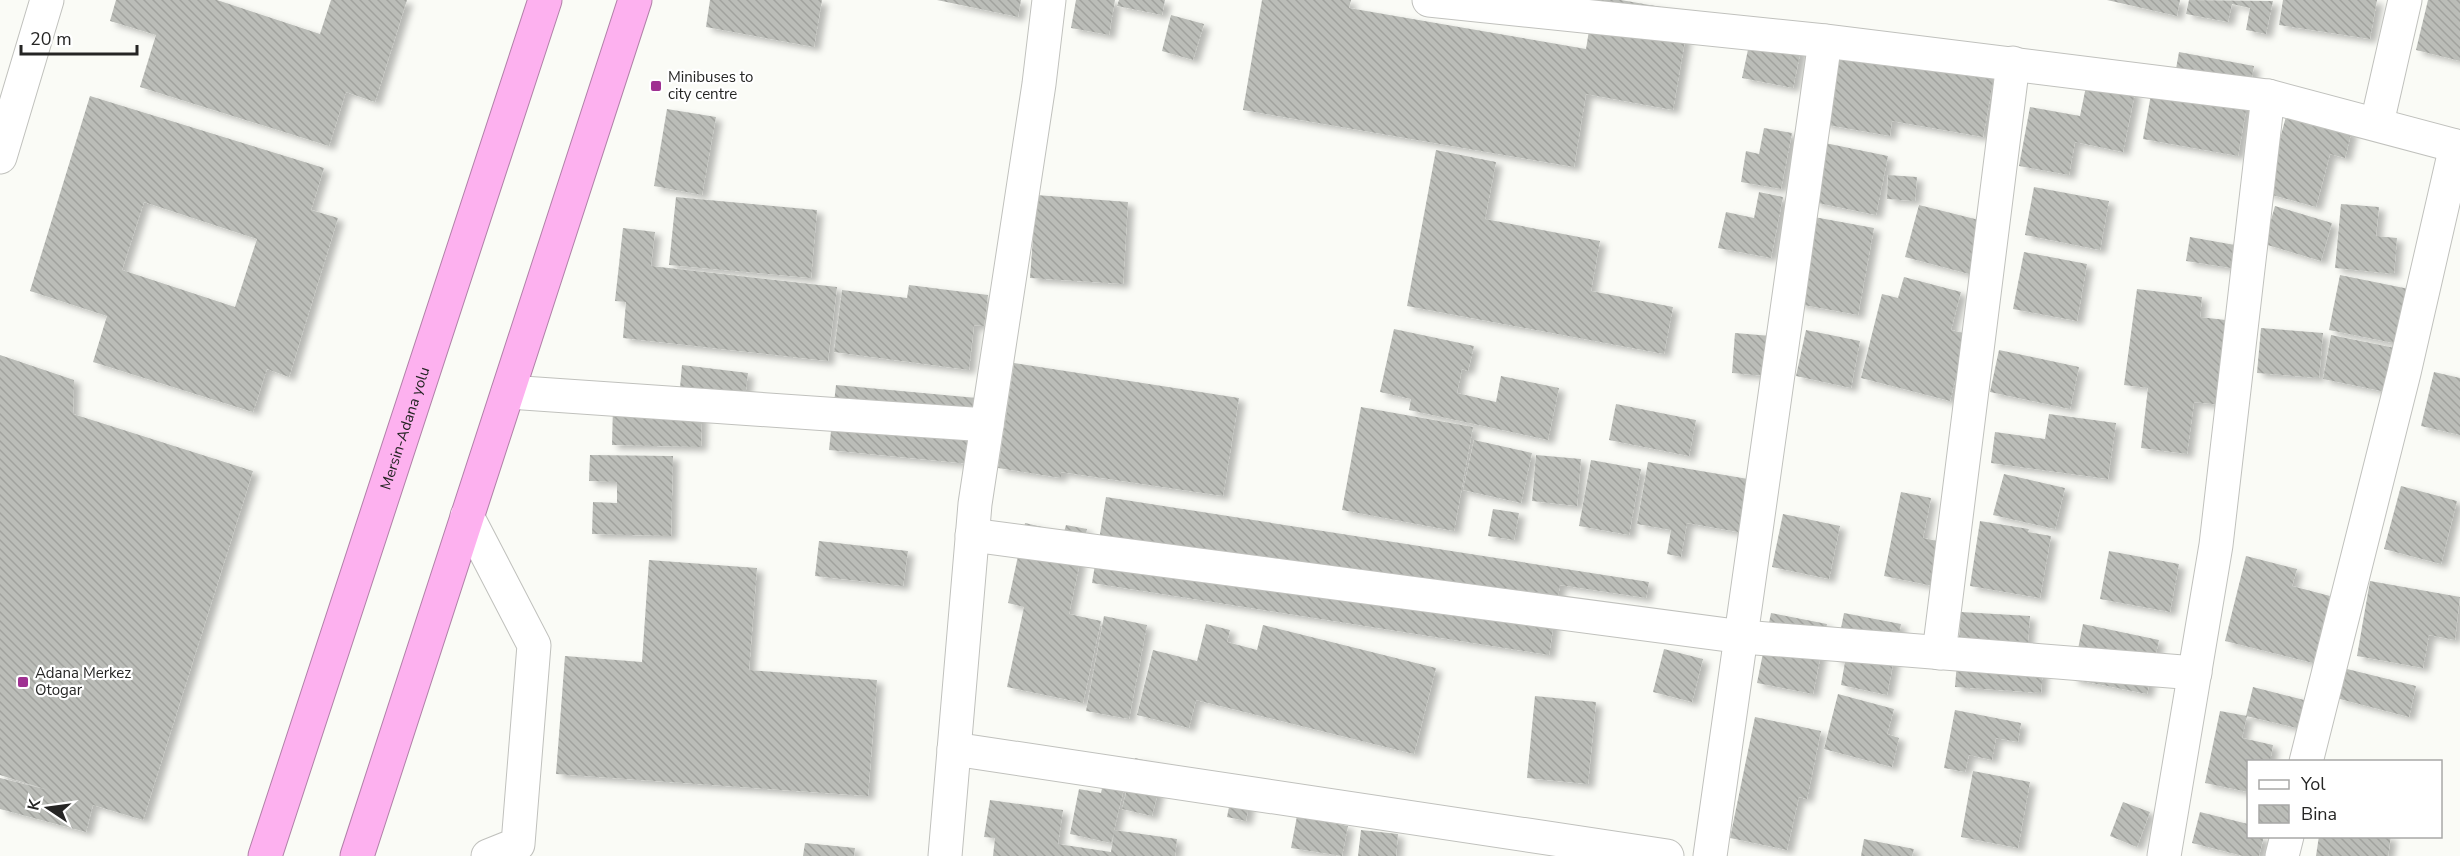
<svg xmlns="http://www.w3.org/2000/svg" width="2460" height="856" viewBox="0 0 2460 856" font-family="'Nunito Sans',sans-serif">
	<defs>
		<pattern id="building-back-hatch" width="6" height="6" patternUnits="userSpaceOnUse" patternTransform="scale(1.5)"><rect width="6" height="6" fill="#bbbdb8"/><path d="M-1 5l2 2M0 0l6 6M5-1l2 2" fill="none" stroke="#a1a29e"/></pattern>
		<filter id="shadow"><feDropShadow dx="6" dy="4" stdDeviation="3" flood-color="#0004"/></filter>
	</defs>
	<rect width="100%" height="100%" fill="#fafbf6"/>
	<g fill="url(#building-back-hatch)" fill-rule="evenodd" filter="url(#shadow)">
		<polygon points="116,0 217,0 320,34 331,0 407,0 375,102 346,92 329,146 140,87 156,35 110,21"/>
		<polygon points="710,0 822,0 814,47 706,27"/>
		<polygon points="937,0 1021,0 1018,17"/>
		<polygon points="1076,0 1115,0 1109,35 1071,28"/>
		<polygon points="1119,0 1165,0 1162,15 1117,6"/>
		<polygon points="1262,0 1351,0 1349,8 1586,49 1594,0 1621,0 1690,12 1673,110 1586,94 1574,167 1243,110"/>
		<polygon points="2107,0 2180,0 2177,16"/>
		<polygon points="2189,0 2273,1 2266,34 2246,30 2250,8 2232,4 2228,22 2186,14"/>
		<polygon points="2283,0 2377,0 2370,39 2279,25"/>
		<polygon points="2428,0 2460,0 2460,61 2416,50"/>
		<polygon points="1171,15 1204,24 1193,60 1162,51"/>
		<polygon points="1753,26 1802,45 1793,88 1742,78"/>
		<polygon points="1836,43 1995,72 1983,137 1892,121 1890,136 1822,124"/>
		<polygon points="2179,52 2254,66 2238,156 2143,139 2153,83 2173,86"/>
		<polygon points="2091,62 2135,93 2123,152 2075,142 2069,175 2019,166 2030,107 2080,116"/>
		<path d="M90 96 324 168 311 210 338 218 289 377 267 369 253 412 93 362 107 316 30 291ZM144 202 257 239 235 307 122 270Z"/>
		<polygon points="667,109 716,117 702,195 654,186"/>
		<polygon points="2287,113 2352,130 2345,158 2330,154 2316,207 2265,193"/>
		<polygon points="1764,128 1792,133 1781,189 1741,182 1746,151 1759,154"/>
		<polygon points="1825,143 1888,156 1876,215 1813,202"/>
		<polygon points="1436,150 1496,162 1485,219 1600,241 1591,291 1673,307 1664,354 1407,306"/>
		<polygon points="1888,175 1917,177 1915,201 1887,199"/>
		<polygon points="2034,187 2109,201 2100,250 2025,235"/>
		<polygon points="1759,192 1783,197 1771,258 1718,248 1726,212 1754,218"/>
		<polygon points="1036,195 1128,202 1123,284 1030,278"/>
		<polygon points="676,197 817,210 811,278 669,265"/>
		<polygon points="2341,204 2379,207 2376,236 2397,238 2394,274 2335,268"/>
		<polygon points="1919,205 1987,222 1973,275 1905,257"/>
		<polygon points="2275,206 2332,223 2321,261 2264,244"/>
		<polygon points="1814,217 1874,228 1858,315 1798,304"/>
		<polygon points="623,228 655,232 651,266 837,287 828,361 623,338 626,302 615,301"/>
		<polygon points="2190,237 2235,245 2231,268 2186,261"/>
		<polygon points="2024,252 2087,264 2077,321 2013,309"/>
		<polygon points="2340,275 2414,290 2403,345 2329,330"/>
		<polygon points="1904,277 1961,292 1951,330 1967,334 1950,401 1861,378 1882,294 1898,298"/>
		<polygon points="909,285 988,295 984,326 974,325 969,370 834,352 842,290 907,298"/>
		<polygon points="2137,289 2202,297 2200,317 2234,321 2222,405 2194,402 2187,454 2141,448 2148,388 2124,385"/>
		<polygon points="2261,328 2323,333 2319,378 2257,373"/>
		<polygon points="1394,329 1474,346 1468,371 1462,369 1457,393 1496,402 1501,376 1559,388 1548,440 1409,410 1411,399 1380,392"/>
		<polygon points="1806,330 1860,341 1851,388 1796,376"/>
		<polygon points="1735,333 1771,336 1767,376 1732,373"/>
		<polygon points="2331,335 2400,349 2391,393 2323,379"/>
		<polygon points="1999,350 2079,367 2070,409 1990,392"/>
		<polygon points="0,355 74,380 73,414 253,471 143,820 93,805 86,832 0,809 0,778 48,790 0,775"/>
		<polygon points="1014,363 1239,398 1223,496 1061,472 1061,478 998,468"/>
		<polygon points="682,365 748,373 744,406 679,399"/>
		<polygon points="2434,372 2460,378 2460,435 2421,426"/>
		<polygon points="836,385 977,398 971,464 829,450"/>
		<polygon points="1616,404 1696,420 1689,456 1609,440"/>
		<polygon points="613,406 702,408 701,447 612,445"/>
		<polygon points="1361,407 1473,427 1454,531 1342,510"/>
		<polygon points="2049,414 2116,423 2108,479 1991,463 1995,432 2045,439"/>
		<polygon points="1474,440 1532,453 1521,503 1463,490"/>
		<polygon points="590,455 673,456 671,536 592,534 593,502 617,503 617,482 589,481"/>
		<polygon points="1536,455 1581,459 1577,506 1532,501"/>
		<polygon points="1591,460 1641,469 1629,535 1579,526"/>
		<polygon points="1648,462 1748,479 1738,532 1687,523 1681,557 1667,554 1671,530 1637,524"/>
		<polygon points="2004,474 2065,488 2055,529 1993,515"/>
		<polygon points="2401,486 2457,501 2441,564 2384,549"/>
		<polygon points="1901,492 1931,498 1923,538 1942,542 1933,586 1884,576"/>
		<polygon points="1106,497 1649,582 1646,598 1560,585 1549,655 1092,583"/>
		<polygon points="1493,509 1519,513 1514,540 1488,536"/>
		<polygon points="1783,514 1840,526 1829,579 1772,567"/>
		<polygon points="1980,521 2029,529 2028,532 2051,536 2040,598 1970,586"/>
		<polygon points="1025,523 1064,532 1066,525 1087,529 1069,614 1101,621 1083,703 1007,687 1024,607 1008,603"/>
		<polygon points="819,541 908,551 903,586 815,576"/>
		<polygon points="2109,551 2179,564 2170,612 2100,599"/>
		<polygon points="2246,556 2297,569 2292,586 2330,596 2313,663 2225,641"/>
		<polygon points="649,560 757,568 749,670 877,680 868,796 556,774 565,656 642,662"/>
		<polygon points="2370,581 2460,597 2455,640 2429,635 2423,668 2357,656"/>
		<polygon points="1961,612 2030,616 2027,653 2044,655 2041,693 1955,687"/>
		<polygon points="1771,613 1827,624 1813,694 1757,683"/>
		<polygon points="1844,613 1901,624 1887,695 1841,685 1845,662 1835,659"/>
		<polygon points="1104,616 1147,625 1129,719 1086,711"/>
		<polygon points="1206,624 1230,630 1227,642 1257,650 1263,625 1436,668 1414,754 1196,700 1189,728 1137,715 1153,650 1197,661"/>
		<polygon points="2083,624 2159,640 2147,694 2072,679"/>
		<polygon points="1664,649 1703,659 1692,702 1653,692"/>
		<polygon points="2343,668 2416,686 2409,717 2336,698"/>
		<polygon points="2253,687 2308,701 2301,729 2246,716"/>
		<polygon points="1838,694 1894,709 1887,734 1899,738 1892,767 1824,749"/>
		<polygon points="1535,696 1596,702 1588,784 1527,778"/>
		<polygon points="1955,710 2021,723 2018,742 1996,738 1992,760 1969,755 1965,772 1944,768"/>
		<polygon points="2220,711 2247,716 2242,738 2273,745 2270,762 2248,762 2248,792 2205,783"/>
		<polygon points="1755,717 1821,731 1807,799 1799,797 1787,850 1730,838"/>
		<polygon points="1135,758 1165,765 1152,816 1122,809"/>
		<polygon points="1108,760 1130,764 1114,830 1177,839 1175,856 993,856 995,838 984,837 990,800 1063,810 1058,844 1111,852 1114,833 1111,843 1070,834 1079,789 1101,793"/>
		<polygon points="1973,771 2030,782 2018,848 1961,837"/>
		<polygon points="1233,787 1252,791 1246,821 1227,817"/>
		<polygon points="2123,802 2150,812 2137,847 2110,836"/>
		<polygon points="2200,812 2248,824 2248,836 2264,836 2259,856 2243,856 2192,843"/>
		<polygon points="1297,816 1348,826 1342,856 1291,848"/>
		<polygon points="1361,830 1398,834 1396,856 1358,856"/>
		<polygon points="2319,836 2391,836 2388,856 2316,856"/>
		<polygon points="1864,839 1914,849 1912,856 1861,856"/>
		<polygon points="805,843 855,848 854,856 803,856"/>
	</g>
	<g fill="none" stroke-linecap="round" stroke-linejoin="round">
		<g stroke="#c0c1bd" stroke-width="35">
			<g id="minor">
				<polyline points="1429,0 1825,41 2268,96 2460,147"/>
				<polyline points="2377,123 2405,0"/>
				<polyline points="0,157 47,0"/>
				<polyline points="508,392 987,425"/>
				<polyline points="467,516 534,645 518,844 488,856"/>
				<polyline points="972,535 1743,637 2195,673"/>
				<polyline points="1939,653 2013,63"/>
				<polyline points="954,749 1667,856"/>
				<polyline points="2306,762 2404,373 2456,146"/>
				<polyline points="945,856 975,504 1039,84 1049,0"/>
				<polyline points="1710,856 1825,41"/>
				<polyline points="2164,856 2216,545 2268,96"/>
				<polyline points="2282,856 2287,836"/>
			</g>
		</g>
		<g stroke="#b180a8" stroke-width="35">
			<g id="highway">
				<path id="s1" d="M265 856 545 0"/>
				<polyline points="357,856 635,0"/>
			</g>
		</g>
		<use href="#minor" stroke="#fff" stroke-width="33"/>
		<use href="#highway" stroke="#fdb1ef" stroke-width="33"/>
	</g>
	<g fill="#9f3191" stroke="#fff" stroke-width="2">
		<rect x="650" y="80" width="12" height="12" rx="3"/>
		<rect x="17" y="676" width="12" height="12" rx="3"/>
	</g>
	<g text-anchor="middle" dominant-baseline="central" stroke-width="4.5" stroke-linejoin="round" paint-order="stroke">
		<g font-size="15" fill="#252524" stroke="#fff" text-anchor="start">
			<text x="668" y="77">Minibuses to<tspan x="668" dy="17">city centre</tspan></text>
			<text x="35" y="673">Adana Merkez<tspan x="35" dy="17">Otogar</tspan></text>
		</g>
		<g font-size="15" fill="#252524" stroke="#fff">
			<text stroke="none"><textPath href="#s1" startOffset="450">Mersin-Adana yolu</textPath></text>
		</g>
	</g>
	<rect x="2247" y="760" width="195" height="78" fill="#ffffff" stroke="#a8a8a7" stroke-width="1.5"/>
	<rect x="2259" y="780" width="30" height="9" fill="#ffffff" stroke="#a8a8a7" stroke-width="1.5"/>
	<text x="2301" y="790" font-size="18" fill="#252524">Yol</text>
	<rect x="2259" y="805" width="30" height="18" fill="url(#building-back-hatch)" stroke="#a8a8a7" stroke-width="1.5"/>
	<text x="2301" y="820" font-size="18" fill="#252524">Bina</text>
	<g transform="translate(48 808) rotate(283)" stroke="#ffffff" stroke-width="4.5" paint-order="stroke">
	<path d="M0-4.5L10 22L0 15L-10 22Z" fill="#252524"/>
	<text y="-9" font-size="16" font-weight="bold" text-anchor="middle" fill="#252524">K</text>
	</g>
	<path d="M21 45v9h116v-9" fill="none" stroke="#252524" stroke-width="3"/>
	<text x="30" y="45" font-size="18" fill="#252524" stroke="#ffffff" stroke-width="4.5" paint-order="stroke">20 m</text>
</svg>
